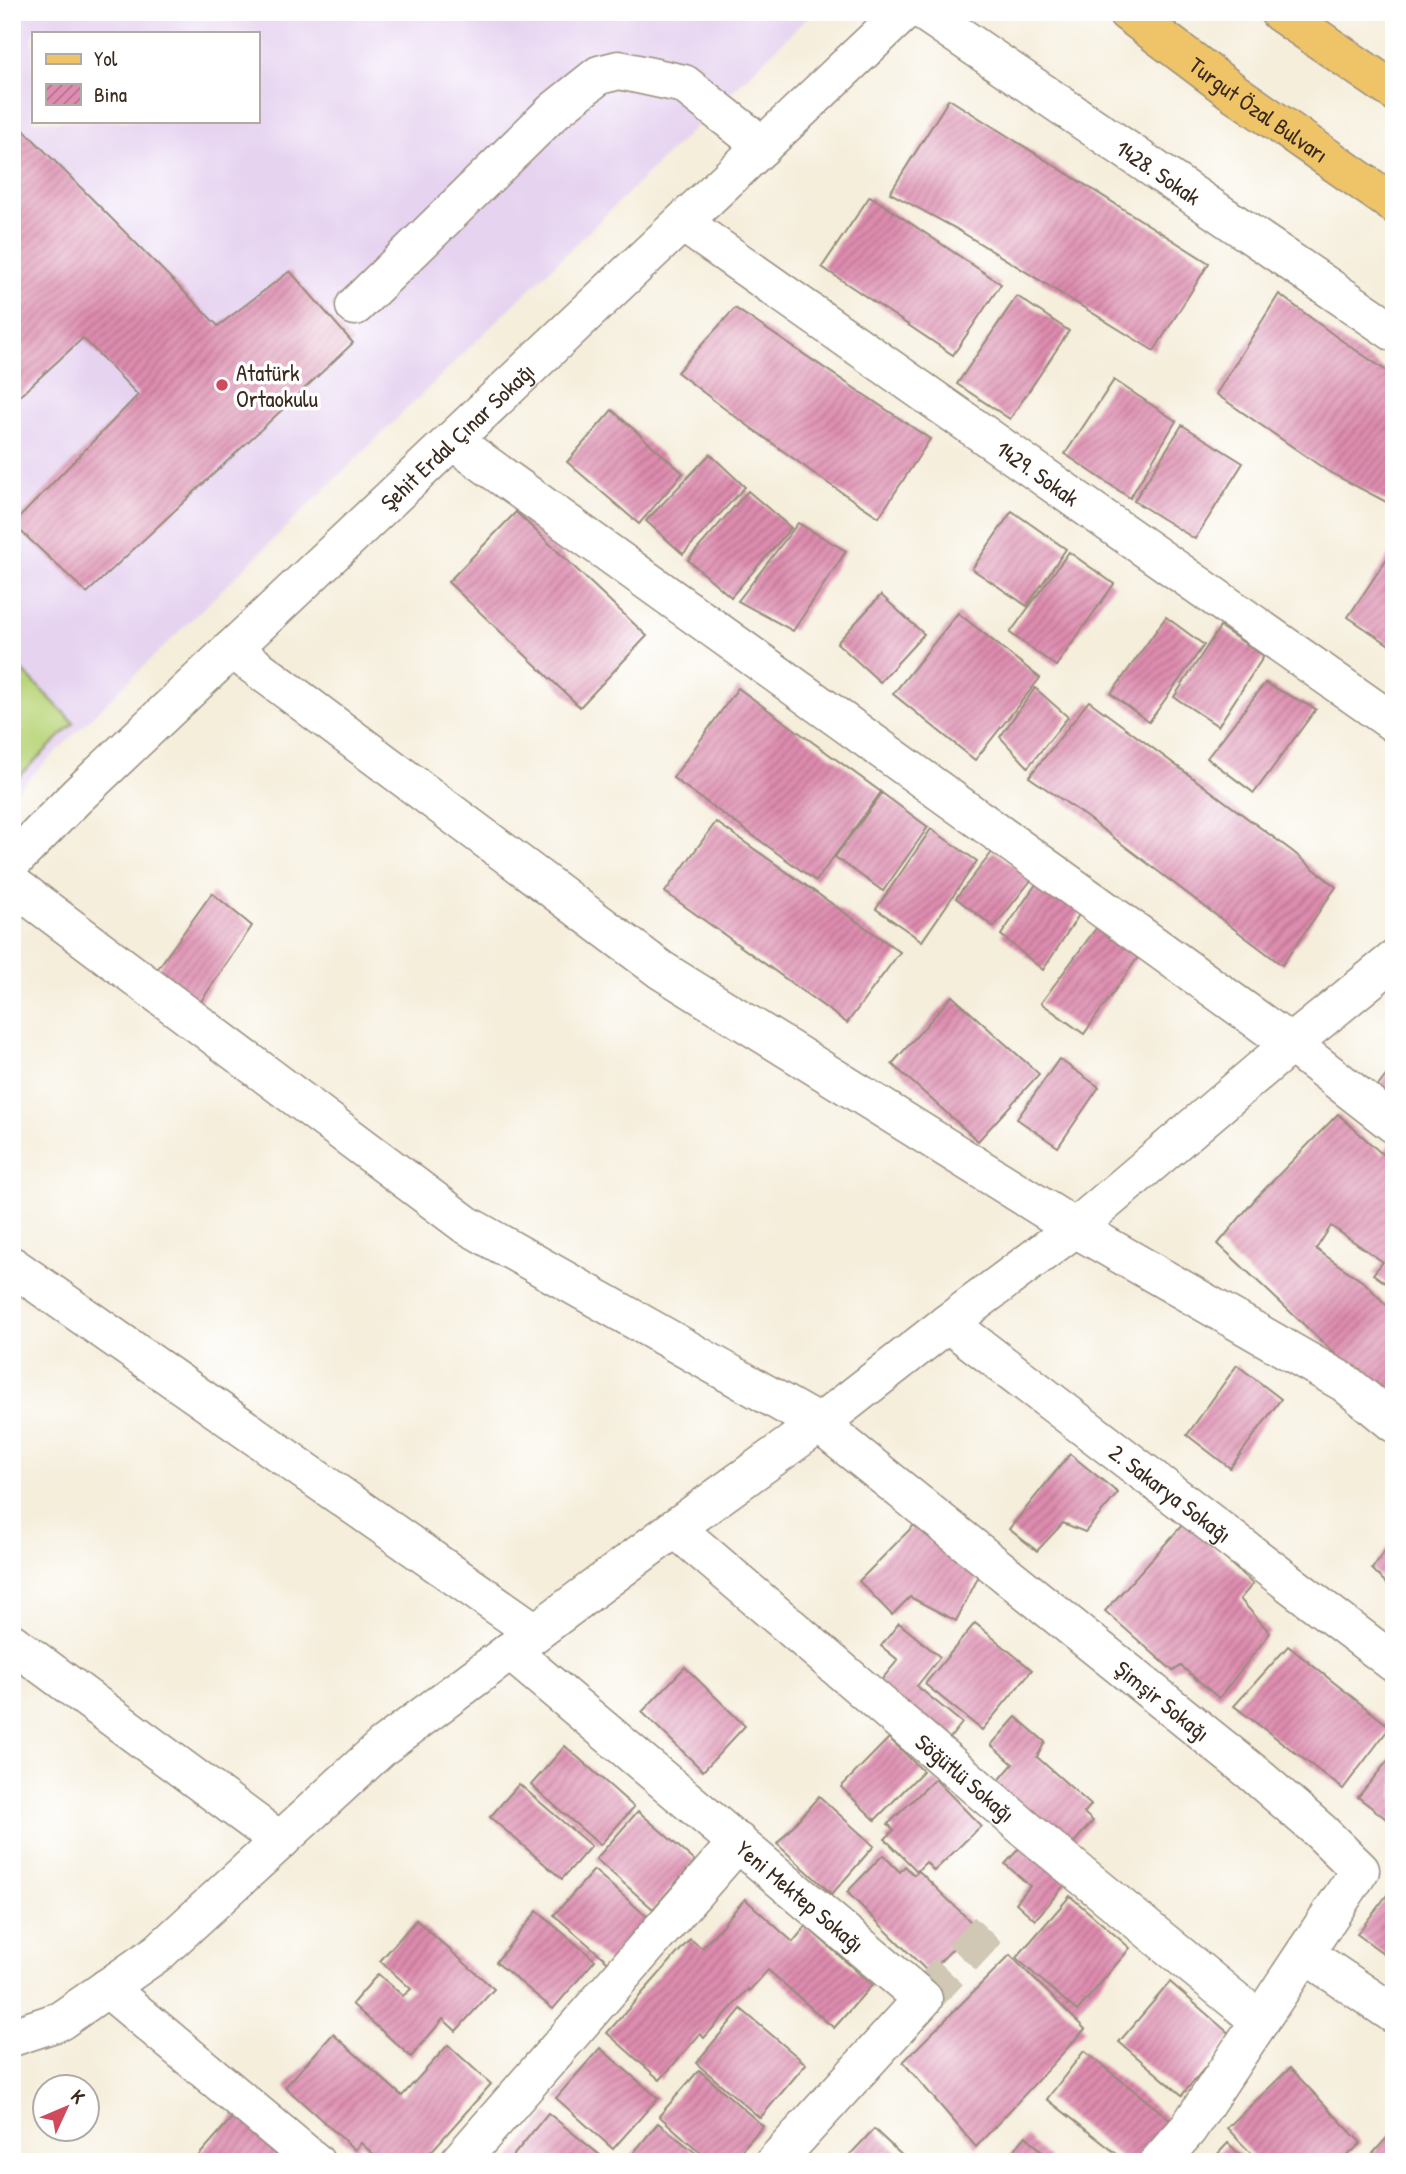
<svg xmlns="http://www.w3.org/2000/svg" width="1406" height="2174" viewBox="0 0 1406 2174" font-family="'Patrick Hand',sans-serif">
	<defs>
		<pattern id="building-hatch" width="6" height="6" patternUnits="userSpaceOnUse" patternTransform="scale(1.75)"><rect width="6" height="6" fill="#de8caf"/><path d="M-1 1l2-2M0 6l6-6M5 7l2-2" fill="none" stroke="#b5738e"/></pattern>
	</defs>
	<rect width="100%" height="100%" fill="#fff"/>
	<filter id="ink" filterUnits="userSpaceOnUse"><feTurbulence type="fractalNoise" baseFrequency=".0143" numOctaves="2"/><feDisplacementMap in="SourceGraphic" scale="14" xChannelSelector="R" yChannelSelector="G"/><feConvolveMatrix kernelMatrix="1 2 1 2 8 2 1 2 1" color-interpolation-filters="sRGB"/></filter>
	<filter id="wash" filterUnits="userSpaceOnUse"><feTurbulence type="fractalNoise" baseFrequency=".00686" numOctaves="4" result="noise"/><feDisplacementMap in="SourceGraphic" scale="28" xChannelSelector="R" yChannelSelector="G"/><feGaussianBlur stdDeviation="1.57" result="paint"/><feColorMatrix in="noise" values="0 0 0 0 0 0 0 0 0 0 0 0 0 0 0 0 0 1.4 0 .05"/><feComposite in="paint" operator="in"/></filter>
	<g filter="url(#wash)">
		<rect width="100%" height="100%" fill="#f5eedb"/>
		<path fill="#e6d3f0" fill-rule="evenodd" d="M12 12H813L12 795ZM33 33H257V121H33Z"/>
		<polygon fill="#bad67c" stroke="#7a804d" stroke-width="2" points="12,660 74,723 12,783"/>
		<g id="blocks">
			<g fill="url(#building-hatch)">
				<polygon points="949,99 1209,263 1154,351 955,228 890,193"/>
				<polygon points="12,118 218,326 290,271 353,343 87,593 13,524 138,395 83,338 12,403"/>
				<polygon points="870,196 1001,284 953,355 822,267"/>
				<polygon points="1279,294 1338,338 1394,376 1394,506 1329,472 1216,394"/>
				<polygon points="1017,296 1069,331 1010,419 957,384"/>
				<polygon points="735,308 930,439 879,517 826,482 725,409 677,372"/>
				<polygon points="1114,380 1176,421 1130,498 1065,454"/>
				<polygon points="612,410 683,473 639,524 567,462"/>
				<polygon points="1182,425 1243,463 1195,539 1134,501"/>
				<polygon points="710,454 745,487 683,554 646,521"/>
				<polygon points="748,491 791,528 731,597 688,560"/>
				<polygon points="1012,511 1066,549 1027,606 972,569"/>
				<polygon points="516,512 647,636 580,707 448,582"/>
				<polygon points="798,523 846,551 793,631 738,601"/>
				<polygon points="1394,548 1394,648 1348,617"/>
				<polygon points="1069,552 1114,584 1056,666 1010,633"/>
				<polygon points="881,595 924,634 880,682 837,643"/>
				<polygon points="958,613 1040,678 975,760 893,694"/>
				<polygon points="1166,617 1204,645 1149,722 1111,694"/>
				<polygon points="1220,627 1264,656 1218,726 1174,697"/>
				<polygon points="1265,683 1316,709 1254,793 1207,758"/>
				<polygon points="738,688 881,792 816,881 673,778"/>
				<polygon points="1035,688 1068,717 1028,767 1000,737"/>
				<polygon points="1089,701 1292,851 1336,887 1282,965 1077,810 1029,777"/>
				<polygon points="882,793 928,827 883,891 835,857"/>
				<polygon points="716,822 900,952 847,1023 665,892"/>
				<polygon points="931,829 977,861 922,941 876,909"/>
				<polygon points="993,851 1032,879 994,927 956,898"/>
				<polygon points="1043,874 1086,904 1043,970 1001,935"/>
				<polygon points="212,893 252,926 195,1010 151,978"/>
				<polygon points="1097,927 1139,956 1084,1034 1041,1003"/>
				<polygon points="952,996 1039,1074 978,1141 892,1064"/>
				<polygon points="1059,1059 1099,1087 1058,1147 1017,1119"/>
				<polygon points="1394,1065 1394,1105 1375,1090"/>
				<polygon points="1338,1114 1382,1154 1390,1143 1394,1145 1394,1289 1373,1274 1383,1262 1331,1226 1316,1249 1366,1284 1394,1313 1394,1403 1365,1382 1218,1244 1256,1198"/>
				<polygon points="1237,1365 1281,1399 1230,1468 1187,1435"/>
				<polygon points="1070,1454 1118,1493 1085,1532 1063,1523 1037,1551 1009,1529"/>
				<polygon points="927,1512 983,1568 956,1621 910,1597 892,1615 859,1581"/>
				<polygon points="1185,1522 1253,1584 1240,1599 1270,1633 1219,1698 1181,1666 1173,1671 1105,1611"/>
				<polygon points="1394,1538 1394,1591 1372,1569"/>
				<polygon points="899,1623 940,1657 917,1686 962,1723 942,1748 872,1691 898,1660 881,1646"/>
				<polygon points="975,1623 1032,1670 982,1730 925,1684"/>
				<polygon points="1288,1646 1390,1727 1343,1789 1234,1706"/>
				<polygon points="685,1667 745,1726 703,1771 642,1712"/>
				<polygon points="1016,1717 1045,1742 1037,1757 1091,1805 1084,1813 1093,1821 1067,1850 994,1786 1013,1764 991,1745"/>
				<polygon points="889,1738 923,1771 875,1820 841,1787"/>
				<polygon points="565,1746 634,1807 600,1845 531,1785"/>
				<polygon points="1394,1753 1394,1825 1358,1797"/>
				<polygon points="935,1779 981,1826 934,1871 926,1862 917,1871 885,1839 894,1830 888,1824"/>
				<polygon points="519,1784 591,1846 562,1879 490,1817"/>
				<polygon points="819,1796 874,1846 832,1894 777,1844"/>
				<polygon points="638,1811 695,1861 653,1909 596,1859"/>
				<polygon points="1023,1844 1067,1882 1035,1920 1016,1903 1030,1886 1005,1864"/>
				<polygon points="883,1855 900,1872 905,1866 914,1875 919,1871 975,1926 929,1973 847,1892"/>
				<polygon points="594,1870 652,1921 613,1966 554,1915"/>
				<polygon points="1394,1886 1394,1961 1357,1934"/>
				<polygon points="1070,1896 1130,1948 1077,2011 1016,1958"/>
				<polygon points="745,1899 793,1942 806,1926 872,1985 834,2028 768,1970 749,1991 748,1989 704,2038 700,2034 660,2080 607,2033 690,1939 702,1948"/>
				<polygon points="537,1911 595,1960 553,2009 496,1962"/>
				<polygon points="416,1920 494,1989 456,2031 443,2019 411,2057 352,2004 378,1974 403,1996 411,1989 380,1961"/>
				<polygon points="1010,1955 1085,2029 976,2147 903,2062"/>
				<polygon points="1170,1982 1232,2036 1182,2095 1119,2042"/>
				<polygon points="741,2009 806,2064 760,2118 696,2063"/>
				<polygon points="333,2034 402,2096 448,2045 491,2084 422,2162 382,2162 361,2143 355,2150 285,2087"/>
				<polygon points="600,2048 658,2098 613,2149 556,2098"/>
				<polygon points="1084,2051 1171,2120 1139,2162 1127,2162 1047,2099"/>
				<polygon points="1290,2068 1361,2143 1341,2162 1259,2162 1227,2128"/>
				<polygon points="699,2070 763,2126 731,2162 711,2162 659,2116"/>
				<polygon points="238,2111 295,2162 193,2162"/>
				<polygon points="548,2113 601,2156 596,2162 508,2162"/>
				<polygon points="658,2123 707,2162 626,2162"/>
				<polygon points="874,2129 909,2162 843,2162"/>
				<polygon points="1394,2130 1394,2162 1365,2162"/>
				<polygon points="1026,2136 1053,2162 1004,2162"/>
				<polygon points="1228,2143 1247,2162 1210,2162"/>
			</g>
		</g>
	</g>
	<g filter="url(#ink)">
		<use href="#blocks" fill-opacity="0" stroke="#988c7c" stroke-width="2"/>
		<g fill="none" stroke-linecap="round" stroke-linejoin="round">
			<polyline stroke="#d0c7b5" stroke-width="38" stroke-dasharray="38 19" stroke-linecap="butt" points="923,1999 999,1918"/>
			<g stroke="#988c7c" stroke-width="41">
				<g id="street">
					<path id="s1" d="M924 12 1394 332"/>
					<path id="s2" d="M683 223 1394 723"/>
					<polyline points="355,306 554,111 599,75 619,70 684,84 763,146"/>
					<polyline points="453,441 1291,1044 1394,1124"/>
					<polyline points="232,649 661,970 1075,1228 1345,1383 1394,1423"/>
					<path id="s3" d="M12 862 78 795 904 12"/>
					<path id="s4" d="M12 884 465 1224 819 1424 1252 1772 1320 1831 1360 1870 1188 2129 1159 2162"/>
					<polyline points="12,1266 535,1632"/>
					<path id="s5" d="M948 1323 1394 1663"/>
					<path id="s6" d="M675 1528 1028 1831 1260 2021"/>
					<polyline points="12,1643 280,1841"/>
					<path id="s7" d="M510 1651 923 1999 775 2162"/>
					<polyline points="1305,1954 1394,2014"/>
					<polyline points="107,1988 315,2162"/>
					<polyline points="12,2037 60,2021 159,1952 382,1747 675,1528 819,1424 948,1323 1075,1228 1291,1044 1394,960"/>
					<polyline points="459,2162 738,1842"/>
				</g>
			</g>
			<g stroke="#988c7c" stroke-width="41">
				<g id="primary">
					<path id="s8" d="M1127 12 1232 91 1394 204"/>
					<polyline points="1279,12 1394,91"/>
				</g>
			</g>
			<use href="#street" stroke="#fff" stroke-width="38"/>
			<use href="#primary" stroke="#efc469" stroke-width="38"/>
		</g>
	</g>
	<circle fill="#d1495b" stroke="#fff" stroke-width="2.5" cx="222" cy="385" r="7"/>
	<g text-anchor="middle" dominant-baseline="central" stroke-width="7" stroke-linejoin="round" paint-order="stroke">
		<g font-size="23" fill="#3b2a1e" stroke="#fff">
			<text stroke="none"><textPath href="#s8" startOffset="164">Turgut Özal Bulvarı</textPath></text>
			<text stroke="none"><textPath href="#s1" startOffset="284">1428. Sokak</textPath></text>
			<text stroke="none"><textPath href="#s3" startOffset="616">Şehit Erdal Çınar Sokağı</textPath></text>
			<text stroke="none"><textPath href="#s2" startOffset="434">1429. Sokak</textPath></text>
			<text stroke="none"><textPath href="#s5" startOffset="280">2. Sakarya Sokağı</textPath></text>
			<text stroke="none"><textPath href="#s4" startOffset="1414">Şimşir Sokağı</textPath></text>
			<text stroke="none"><textPath href="#s6" startOffset="383">Söğütlü Sokağı</textPath></text>
			<text stroke="none"><textPath href="#s7" startOffset="380">Yeni Mektep Sokağı</textPath></text>
		</g>
		<g font-size="23" fill="#3b2a1e" stroke="#fff" text-anchor="start">
			<text x="236" y="372">Atatürk<tspan x="236" dy="26">Ortaokulu</tspan></text>
		</g>
	</g>
	<rect width="1406" height="2174" fill="none" stroke="#fff" stroke-width="42"/>
	<rect x="32" y="32" width="228" height="91" fill="#ffffff" stroke="#b1aaa5" stroke-width="2"/>
	<rect x="46" y="54" width="35" height="10" fill="#efc469" stroke="#b1aaa5" stroke-width="2"/>
	<text x="94" y="66" font-size="21" fill="#3b2a1e">Yol</text>
	<rect x="46" y="84" width="35" height="21" fill="url(#building-hatch)" stroke="#b1aaa5" stroke-width="2"/>
	<text x="94" y="102" font-size="21" fill="#3b2a1e">Bina</text>
	<g transform="translate(66 2108) rotate(46)"><circle r="33" fill="#ffffff" stroke="#b1aaa5" stroke-width="2"/>
	<path d="M0-5L12 26L0 18L-12 26Z" fill="#d1495b"/>
	<text y="-10" font-size="19" font-weight="bold" text-anchor="middle" fill="#3b2a1e">K</text>
	</g>
</svg>
